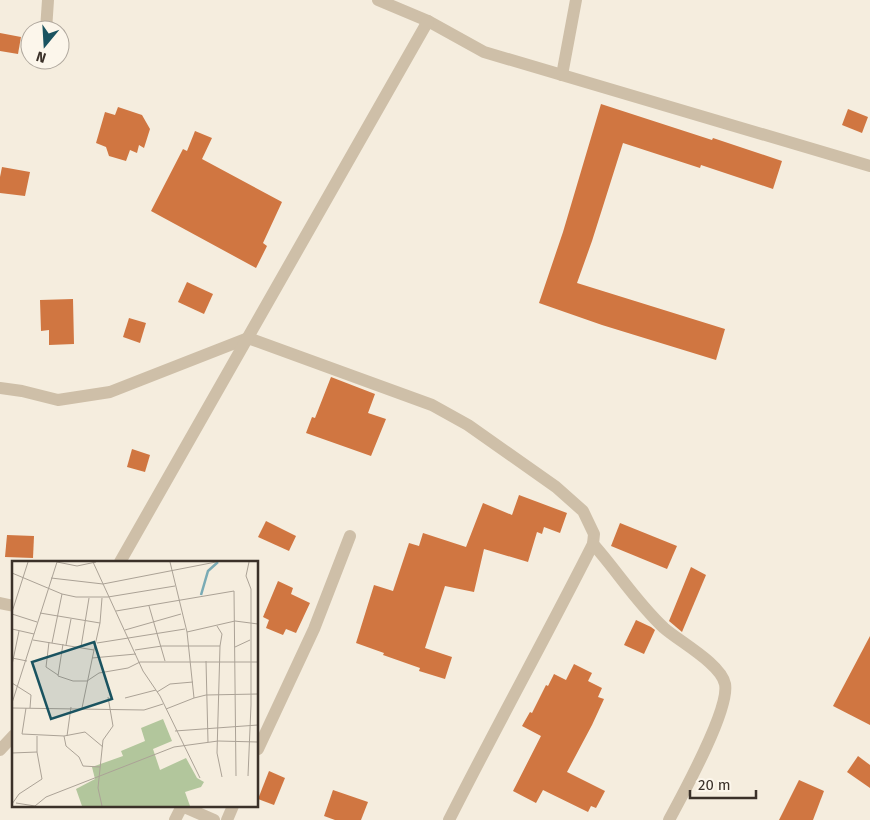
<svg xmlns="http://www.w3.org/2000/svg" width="870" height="820" viewBox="0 0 870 820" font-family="'Fira Sans',sans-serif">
	<rect width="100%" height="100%" fill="#f5edde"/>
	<g fill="#d07641">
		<polygon points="0,33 21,37 18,54 0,51"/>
		<polygon points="601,104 712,140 713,138 782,161 773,189 701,165 700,168 623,143 592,241 577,283 725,329 716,360 602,325 539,303 563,232"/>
		<polygon points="118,107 142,115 150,129 144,148 139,145 137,153 130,150 126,161 109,156 106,147 96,143 105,112 115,115"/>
		<polygon points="848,109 868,117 862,133 842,125"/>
		<polygon points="195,131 212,138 202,159 282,202 263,243 267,246 256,268 151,211 183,149 187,151"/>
		<polygon points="2,167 30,172 25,196 0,193 0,177"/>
		<polygon points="187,282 213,294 204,314 178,302"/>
		<polygon points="73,299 74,344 49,345 49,330 41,331 40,300"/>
		<polygon points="129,318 146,323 140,343 123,337"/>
		<polygon points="331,377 375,394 368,413 386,419 371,456 306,433 312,417 315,418"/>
		<polygon points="132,449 150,455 145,472 127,467"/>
		<polygon points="519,495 567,513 560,533 544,527 542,534 537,532 528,562 484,549 474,592 445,586 425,648 452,657 445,679 419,671 420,668 383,655 384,653 356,643 374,585 393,591 409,543 419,546 423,533 466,547 483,503 512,515"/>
		<polygon points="266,521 296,536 289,551 258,537"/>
		<polygon points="620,523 677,546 667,569 611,546"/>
		<polygon points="7,535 34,536 33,558 5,557"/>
		<polygon points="691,567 706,575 682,632 669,621"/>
		<polygon points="278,581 293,588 291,594 310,603 296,633 286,629 283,635 266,628 269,620 263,617"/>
		<polygon points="636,620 651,627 655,630 644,654 624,645"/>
		<polygon points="870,636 870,725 833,706"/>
		<polygon points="574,664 592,673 588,681 602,688 598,697 604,699 592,725 567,772 605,791 596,808 591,806 588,812 543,790 536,803 513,791 541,736 522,726 530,712 532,713 546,685 548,686 554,674 566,680"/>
		<polygon points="858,756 870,765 870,788 847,772"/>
		<polygon points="269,771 285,778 274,805 258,799"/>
		<polygon points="799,780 824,791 813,820 779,820"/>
		<polygon points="333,790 368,802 361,820 335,820 324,816"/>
	</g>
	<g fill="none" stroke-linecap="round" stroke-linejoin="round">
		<g stroke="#cebfa8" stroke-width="12">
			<polyline points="258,749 314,629 350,536"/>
			<polyline points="227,820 233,806"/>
		</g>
		<g stroke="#cebfa8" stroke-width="12">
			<polyline points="378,0 428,21 484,52 870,166"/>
			<polyline points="46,30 48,0"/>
			<polyline points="562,75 576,0"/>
			<path d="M0 388 22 391 58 400 110 392 248 338 432 405 468 425 556 487 583 511 594 534 593 544C546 637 496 727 449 820"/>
			<path d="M593 544C617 571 637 603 664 628 680 642 721 664 725 684 730 709 683 794 669 820"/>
			<polyline points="120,562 428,21"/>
			<polyline points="0,603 14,606"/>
			<polyline points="0,750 14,735"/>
			<polyline points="182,806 214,820"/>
			<polyline points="175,820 182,806"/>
		</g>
	</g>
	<g transform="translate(12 561)">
		<rect width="246" height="246" fill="#f5edde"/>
		<path d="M151 158 160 180 141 188 148 209 174 197 185 217 192 221 189 226 173 231 178 245H70L64 228 83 218 80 206 111 195 109 190 133 180 129 167Z" fill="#b2c69c"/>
		<path fill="none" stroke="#7aabb5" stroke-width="2.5" d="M189 34 196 10 206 1"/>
		<path fill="none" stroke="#aba296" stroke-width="1" d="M45 1 65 5 84 1M81 1 131 110 148 135 188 217M158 1 175 71 182 137 194 134 246 133M0 12 50 33 64 36H96L163 25M39 17 91 23 204 1M137 45 153 100M104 50 222 30 224 215M0 51 16 1M28 52 88 62 82 89M0 53 25 61M88 62 90 37M205 65 210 73 208 85M0 68 22 73M113 69 169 53M175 71 223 60 246 63M21 79 82 89 70 147M37 81 34 106 46 114M40 82 50 33M85 82 173 68M51 83 46 115 61 120H75L87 112 116 107 128 101H246M54 84 59 58M69 86 77 37M223 86 238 79M123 89 150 85H208L205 192 210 216M0 97 15 100M80 97 124 93M194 100 196 181M0 104 7 70M0 122 19 134 18 147M145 131 158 123 181 121M113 137 144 129M0 142 45 1M0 147 132 149 151 143M14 147 10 173 52 175 73 171 91 186M154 148 182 137M163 170 246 164M52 175 54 185 67 196 71 205 88 206M55 175 59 146M25 191V175M0 192 25 191 30 218 7 233 0 243M236 215 239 144V28L234 15 237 1M4 242 23 245M23 245 34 236 162 186 206 180 246 181M90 245 86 227 91 179 101 165 96 136"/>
		<path fill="#1a5360" fill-opacity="0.15" stroke="#1a5360" stroke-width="2.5" d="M82 81 100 138 39 158 20 101Z"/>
		<rect width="246" height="246" fill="none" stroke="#3b3129" stroke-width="2.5"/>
	</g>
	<g transform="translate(45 45) rotate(198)"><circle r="24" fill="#fcf6eb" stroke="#afa79d"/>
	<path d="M0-4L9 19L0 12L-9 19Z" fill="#1a5360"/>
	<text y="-8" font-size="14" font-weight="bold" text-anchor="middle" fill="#3b3129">N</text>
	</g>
	<path d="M690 790v8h66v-8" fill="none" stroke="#3b3129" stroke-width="2.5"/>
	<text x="698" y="790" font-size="15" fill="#3b3129" stroke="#fcf6eb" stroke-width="4" paint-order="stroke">20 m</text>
</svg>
